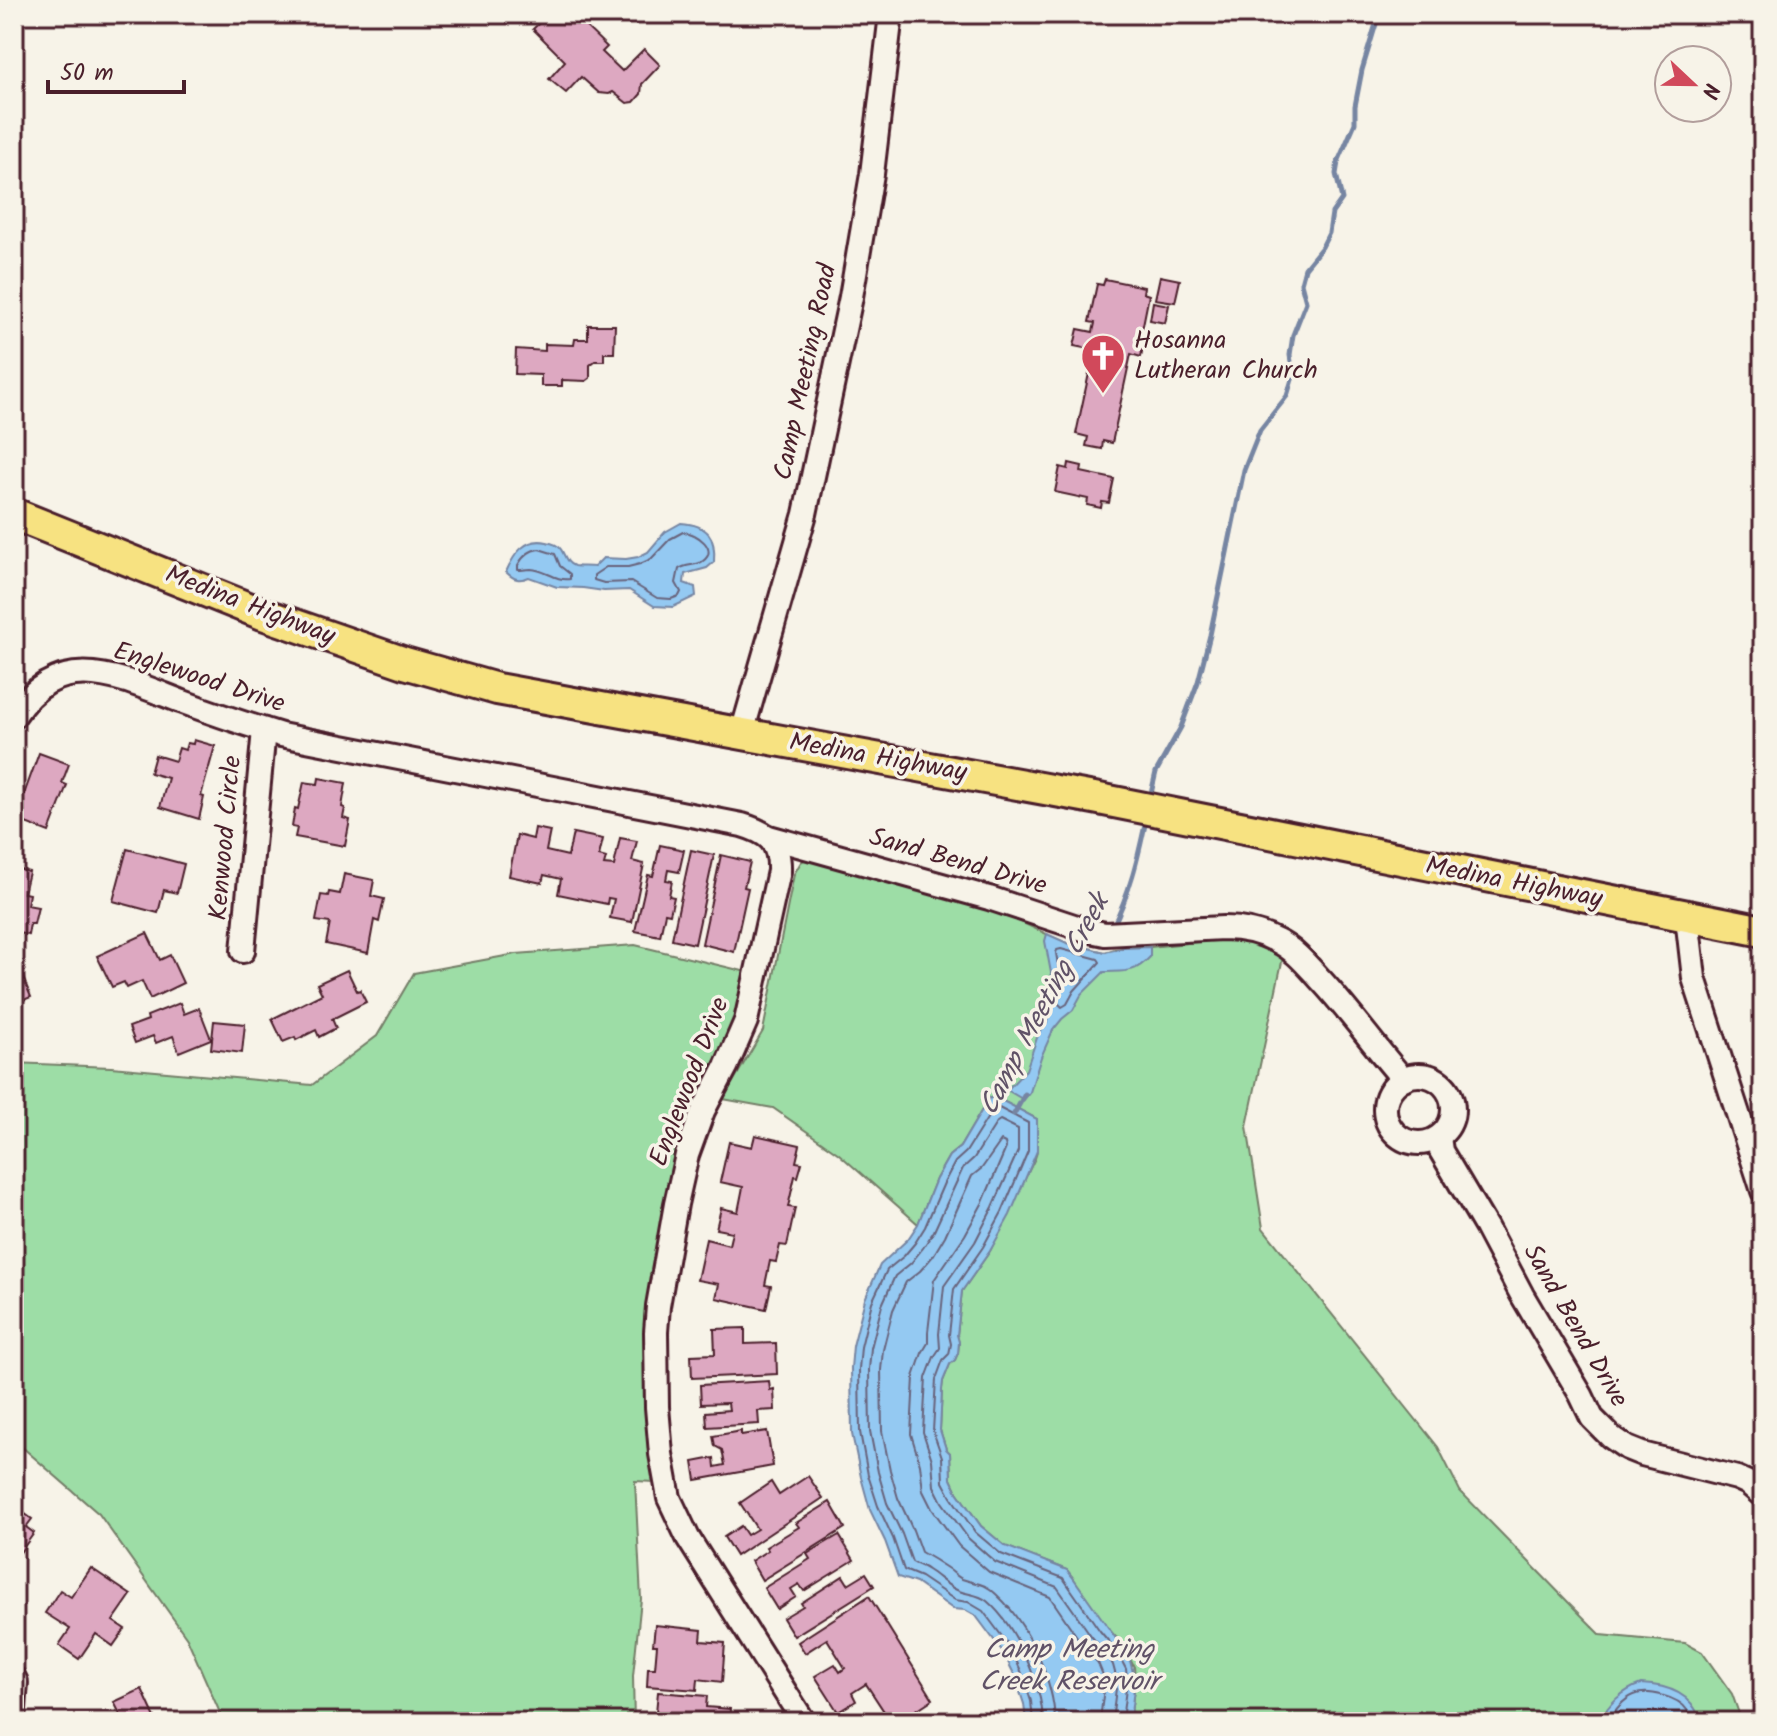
<svg xmlns="http://www.w3.org/2000/svg" width="1777" height="1736" viewBox="0 0 1777 1736" font-family="Kalam,sans-serif">
	<rect width="100%" height="100%" fill="#f7f3e8"/>
	<filter id="ink" filterUnits="userSpaceOnUse"><feTurbulence type="fractalNoise" baseFrequency=".0125" numOctaves="2"/><feDisplacementMap in="SourceGraphic" scale="16" xChannelSelector="R" yChannelSelector="G"/><feConvolveMatrix kernelMatrix="1 2 1 2 8 2 1 2 1" color-interpolation-filters="sRGB"/></filter>
	<g filter="url(#ink)">
		<g fill="#9ddda6" stroke="#747e68" stroke-width="2">
			<polygon points="810,857 988,907 1066,943 1105,952 1115,949 1143,946 1150,947 1245,937 1256,940 1283,957 1247,1126 1263,1228 1438,1447 1460,1491 1570,1604 1601,1635 1685,1643 1702,1652 1732,1694 1742,1722 1133,1722 1131,1714 1135,1680 1134,1667 1123,1645 1106,1626 1074,1579 1067,1570 1005,1546 981,1526 957,1492 951,1479 950,1453 946,1449 940,1430 942,1389 943,1381 950,1364 955,1360 958,1353 959,1343 957,1335 962,1291 990,1251 1035,1158 1037,1152 1037,1119 999,1099 989,1098 960,1147 949,1156 936,1179 918,1224 839,1154 773,1108 723,1099 763,1031 794,874 801,862"/>
			<polygon points="635,945 747,972 730,1045 698,1093 686,1125 650,1289 647,1332 654,1482 635,1481 641,1599 633,1676 634,1722 224,1722 187,1638 99,1514 14,1440 14,1063 111,1067 312,1085 377,1036 414,973 516,954"/>
		</g>
		<g fill="#94c9f2" stroke="#7685a2" stroke-width="2">
			<path d="M681 523C708 525 716 536 714 562L707 568 685 574 684 583 695 587 696 596 673 607 654 606 629 590 604 591 583 588 557 587 529 577C520 581 514 580 506 572 514 554 525 537 547 542 553 544 554 543 559 547 565 553 565 563 574 566 580 567 588 566 594 567L603 558 626 559 638 557 648 552 665 532Z"/>
			<path d="M1047 934 1067 943 1105 952 1123 948 1150 947V957C1134 974 1125 971 1104 972L1081 995 1073 1010 1062 1019 1053 1030 1041 1057 1030 1092 1024 1100 1007 1090 1026 1070 1039 1032 1047 1023 1052 978 1045 941Z"/>
			<polygon points="989,1098 999,1099 1037,1119 1037,1151 1010,1215 990,1251 962,1291 957,1335 959,1342 958,1353 955,1360 950,1364 943,1381 942,1390 940,1430 946,1449 950,1453 951,1479 957,1492 981,1526 1005,1546 1067,1570 1074,1579 1129,1657 1135,1680 1131,1714 1133,1722 1026,1722 1024,1704 1014,1674 1003,1652 976,1616 965,1610 953,1609 916,1583 898,1577 885,1541 870,1510 861,1477 852,1434 851,1368 853,1346 865,1299 880,1265 908,1239 918,1224 936,1179 949,1156 960,1147"/>
			<path d="M1641 1684C1665 1685 1690 1692 1699 1717L1695 1722H1598C1609 1704 1621 1691 1641 1684Z"/>
		</g>
		<g fill="none" stroke-linecap="round" stroke-linejoin="round">
			<g stroke="#68637b" stroke-width="2">
				<path d="M683 532C697 532 719 550 703 561 697 566 686 564 679 569L676 583 681 592 679 596 671 599 657 598 631 582 604 583 594 580V575L606 567H628L640 564 651 559 670 539Z"/>
				<path d="M539 549 555 554 560 566 570 574V579C555 581 546 570 531 569 527 569 523 570 518 570V565C523 556 529 550 539 549Z"/>
				<polygon points="1061,949 1098,959 1100,962 1074,991 1067,1004 1062,1007 1058,1003 1060,977 1056,953 1057,950"/>
				<polyline points="1033,1722 1031,1701 1021,1671 1010,1647 983,1611 968,1602 955,1600 921,1577 904,1570 893,1538 878,1506 868,1475 860,1432 859,1369 861,1347 872,1302 887,1270 904,1256 915,1243 925,1227 944,1183 955,1162 966,1152 993,1109 997,1107 1028,1123 1028,1151 1002,1212 983,1247 954,1289 949,1335 951,1344 949,1354 943,1360 936,1379 933,1431 942,1457 943,1482 951,1497 975,1532 1001,1554 1063,1578 1100,1631 1116,1650 1126,1669 1127,1680 1123,1713 1125,1722"/>
				<path d="M1043 1722C1042 1684 1016 1626 987 1601 978 1594 969 1595 959 1591 948 1587 938 1576 928 1570 923 1566 917 1565 912 1562L902 1534 887 1503 878 1472 870 1431 869 1369 871 1348 882 1305 895 1276 911 1263 923 1248 934 1231 963 1168 974 1158 997 1122 1000 1120 1018 1129V1151L993 1207 975 1242 944 1286 939 1334 940 1348 934 1357 926 1378 923 1432 932 1460 934 1486 942 1502 968 1538 995 1562 1057 1587 1092 1637 1108 1656 1113 1665 1117 1680 1113 1713 1115 1722"/>
				<path d="M1055 1722C1054 1680 1027 1622 996 1594 984 1582 976 1584 962 1579 957 1577 952 1571 947 1568 938 1562 930 1557 921 1552L913 1530 898 1498 890 1470 882 1431 881 1370 883 1350 893 1310 906 1282 920 1271 933 1256 945 1236 972 1176 982 1168 1001 1141 1005 1143 1006 1148 983 1202 965 1235 934 1280 928 1332V1343L922 1353 914 1377 911 1434 920 1464 923 1491 932 1509 959 1546 989 1572 1050 1597 1082 1644 1098 1663 1105 1680 1101 1712 1102 1722"/>
				<path d="M1607 1722C1614 1712 1622 1700 1634 1695 1647 1689 1679 1697 1687 1710 1691 1714 1690 1717 1689 1722"/>
			</g>
			<g stroke="#7685a2" stroke-width="5">
				<polyline points="1150,798 1156,772 1181,727 1198,682 1210,635 1244,470 1260,430 1287,396 1293,376 1290,355 1293,335 1306,302 1301,283 1305,268 1322,247 1329,233 1332,213 1342,199 1336,174 1338,162 1355,123 1355,106 1362,70 1379,14"/>
				<path d="M1112 928C1130 893 1138 858 1146 820"/>
				<polyline points="1014,1114 1025,1094"/>
			</g>
		</g>
		<g fill="#dda8c1" stroke="#4a1f2b" stroke-width="2">
			<polygon points="548,14 586,14 588,15 582,23 607,47 602,52 622,71 644,49 660,65 642,84 641,94 634,102 627,103 613,92 609,94 599,93 581,77 566,93 549,79 565,61 533,29"/>
			<polygon points="1160,276 1180,280 1175,302 1155,299"/>
			<polygon points="1105,279 1144,287 1143,293 1149,295 1141,335 1145,336 1141,357 1131,354 1112,443 1103,441 1102,449 1086,446 1088,437 1076,434 1094,350 1074,346 1078,329 1093,332 1095,323 1089,322 1097,284 1103,285"/>
			<polygon points="1153,302 1169,305 1165,323 1150,320"/>
			<polygon points="588,325 615,325 614,353 604,353 604,361 595,361 590,365 590,378 586,381 562,380 562,386 541,386 541,375 515,374 516,349 545,351 545,344 574,345 575,339 588,339"/>
			<polygon points="1069,463 1082,466 1081,472 1114,479 1109,503 1102,502 1101,508 1087,505 1088,499 1055,492 1060,467 1068,469"/>
			<polygon points="194,740 215,746 201,796 204,797 199,819 160,807 168,778 150,773 155,755 175,761 179,748 185,750 187,743 193,744"/>
			<polygon points="39,753 69,764 62,783 67,785 49,832 15,819"/>
			<polygon points="319,778 346,783 342,807 345,808 343,818 350,820 345,846 295,837 297,828 292,827 295,808 298,809 304,782 318,784"/>
			<polygon points="535,828 550,831 546,851 568,856 573,833 603,839 599,856 606,858 604,865 614,866 620,838 637,841 632,861 644,864 632,922 610,918 614,899 608,898 607,904 558,894 561,879 544,875 542,883 509,876 517,835 533,839"/>
			<polygon points="660,845 684,850 679,872 668,870 666,880 672,881 669,896 674,897 670,914 665,913 660,936 635,931 648,875 653,876"/>
			<polygon points="127,849 184,864 177,893 164,890 158,913 113,901"/>
			<polygon points="691,850 714,855 695,944 672,939"/>
			<polygon points="721,855 750,862 744,887 748,888 734,952 702,944"/>
			<polygon points="14,868 29,872 24,893 29,894 27,905 38,907 34,924 30,924 28,935 14,932"/>
			<polygon points="344,874 374,880 371,896 384,899 379,922 374,920 368,953 326,944 330,923 316,921 321,895 328,896 329,892 340,894"/>
			<polygon points="147,933 160,960 170,955 183,983 150,999 142,981 127,988 124,982 112,987 97,956"/>
			<polygon points="17,963 31,997 14,1004 14,964"/>
			<polygon points="347,970 357,991 360,990 366,1002 332,1019 336,1028 319,1037 316,1030 296,1040 295,1037 283,1042 272,1019 322,994 317,984"/>
			<polygon points="180,1003 184,1014 199,1008 211,1039 179,1052 173,1036 156,1043 153,1036 135,1043 129,1027 148,1020 147,1016"/>
			<polygon points="214,1021 245,1024 242,1053 211,1049"/>
			<polygon points="755,1135 800,1145 796,1162 802,1163 798,1177 795,1176 788,1207 795,1208 787,1246 780,1245 776,1262 770,1261 765,1285 771,1286 766,1309 716,1298 719,1284 697,1280 706,1239 729,1245 732,1232 716,1229 721,1208 738,1212 743,1187 720,1182 729,1142 752,1147"/>
			<polygon points="745,1328 745,1344 776,1343 777,1374 692,1378 691,1355 715,1354 714,1329"/>
			<polygon points="769,1381 770,1390 774,1389 775,1410 758,1411 759,1424 707,1427 706,1412 729,1410 728,1403 701,1404 700,1385"/>
			<polygon points="741,1431 741,1435 767,1431 773,1466 696,1480 693,1462 714,1458 715,1467 725,1465 722,1450 715,1446 713,1436"/>
			<polygon points="808,1476 823,1498 736,1556 724,1537 741,1526 747,1535 757,1529 740,1503 771,1482 779,1495"/>
			<polygon points="14,1494 23,1501 17,1508 32,1519 26,1527 34,1533 14,1561"/>
			<polygon points="830,1502 845,1528 762,1580 751,1561 768,1550 766,1547 799,1527 796,1523"/>
			<polygon points="839,1535 854,1560 804,1591 799,1584 791,1589 796,1597 777,1609 764,1588 810,1559 807,1554"/>
			<polygon points="91,1568 131,1595 113,1621 125,1629 113,1646 96,1634 79,1659 59,1645 70,1629 45,1613 60,1590 71,1597"/>
			<polygon points="866,1573 874,1586 794,1636 783,1618 803,1606 801,1603 843,1576 848,1584"/>
			<polygon points="869,1596 933,1699 898,1722 877,1722 887,1716 866,1684 852,1693 856,1701 838,1712 815,1676 835,1664 840,1672 845,1668 827,1639 805,1653 798,1642"/>
			<polygon points="655,1625 702,1630 701,1641 725,1643 722,1682 698,1679 697,1690 647,1686 648,1668 655,1668 657,1645 653,1645"/>
			<polygon points="142,1689 157,1722 124,1722 114,1702"/>
			<polygon points="658,1692 707,1696 706,1707 730,1709 729,1722 655,1722"/>
		</g>
		<g fill="none" stroke-linecap="round" stroke-linejoin="round">
			<g stroke="#4a1f2b" stroke-width="28">
				<g id="minor">
					<path d="M14 716C60 646 120 678 183 702 215 714 248 725 281 735L742 825C769 833 780 842 779 871L746 1021 726 1067 703 1111 687 1155 676 1204 658 1306 656 1332 657 1407 661 1454 669 1498 688 1538 804 1722"/>
					<polyline points="742,733 805,514 851,297 872,174 891,14"/>
					<path d="M769 837 989 898 1086 930 1105 934 1223 928C1242 928 1260 932 1277 941 1294 949 1307 965 1319 978 1349 1010 1374 1046 1403 1079"/>
					<polyline points="1687,917 1694,978 1763,1191"/>
					<polyline points="243,951 264,730"/>
					<circle cx="1419" cy="1109" r="34"/>
					<polyline points="1439,1137 1441,1151 1486,1227 1522,1295 1581,1395 1592,1418 1611,1437 1627,1448 1642,1454 1737,1478 1748,1483 1763,1496"/>
					<polyline points="14,1678 16,1682 14,1709"/>
				</g>
			</g>
			<g stroke="#4a1f2b" stroke-width="36">
				<polyline id="major" points="14,514 263,614 405,663 497,689 1094,798 1763,931"/>
			</g>
			<use href="#minor" stroke="#f7f3e8" stroke-width="22"/>
			<use href="#major" stroke="#f7e281" stroke-width="30"/>
		</g>
	</g>
	<defs>
		<g id="church-pin" transform="scale(2.3)"><path d="M0 17L-7.5 6A9.5 9.5 0 1 1 7.5 6Z" fill="#d1495b" stroke="#f7f3e8"/><path d="M-1.2-6h2.4v3.5h3.3v2.4h-3.3V6h-2.4V-.1h-3.3v-2.4h3.3Z" fill="#fff"/></g>
	</defs>
	<g fill-rule="evenodd">
		<use href="#church-pin" x="1103" y="356"/>
	</g>
	<g text-anchor="middle" dominant-baseline="central" stroke-width="7" stroke-linejoin="round" paint-order="stroke">
		<g font-size="26" fill="#4a1f2b" stroke="#f7f3e8" text-anchor="start">
			<text x="1134" y="341">Hosanna<tspan x="1134" dy="30">Lutheran Church</tspan></text>
		</g>
		<g font-size="26" fill="#4a1f2b" stroke="#f7f3e8">
			<text transform="translate(806 372) rotate(-78)">Camp Meeting Road</text>
			<text transform="translate(250 606) rotate(21)">Medina Highway</text>
			<text transform="translate(199 678) rotate(18)">Englewood Drive</text>
			<text transform="translate(878 758) rotate(10)">Medina Highway</text>
			<text transform="translate(226 838) rotate(-85)">Kenwood Circle</text>
			<text transform="translate(958 862) rotate(16)">Sand Bend Drive</text>
			<text transform="translate(1514 883) rotate(11)">Medina Highway</text>
			<text transform="translate(690 1082) rotate(-69)">Englewood Drive</text>
			<text transform="translate(1575 1326) rotate(60)">Sand Bend Drive</text>
		</g>
		<g font-size="28" font-style="italic" fill="#605267" stroke="#f7f3e8">
			<text transform="translate(1045 1005) rotate(-62)">Camp Meeting Creek</text>
			<text x="1069" y="1650">Camp Meeting<tspan x="1069" dy="32">Creek Reservoir</tspan></text>
		</g>
	</g>
	<rect width="1777" height="1736" fill="none" stroke="#f7f3e8" stroke-width="48"/>
	<rect x="24" y="24" width="1729" height="1688" fill="none" stroke="#4a1f2b" stroke-width="3" filter="url(#ink)"/>
	<g transform="translate(1693 84) rotate(112)"><circle r="38" fill="#f7f3e8" stroke="#b29e9c" stroke-width="2"/>
	<path d="M0-6L14 30L0 20L-14 30Z" fill="#d1495b"/>
	<text y="-12" font-size="22" font-weight="bold" text-anchor="middle" fill="#4a1f2b">N</text>
	</g>
	<path d="M48 80v12h136v-12" fill="none" stroke="#4a1f2b" stroke-width="4"/>
	<text x="60" y="80" font-size="24" fill="#4a1f2b" stroke="#f7f3e8" stroke-width="6" paint-order="stroke">50 m</text>
</svg>
